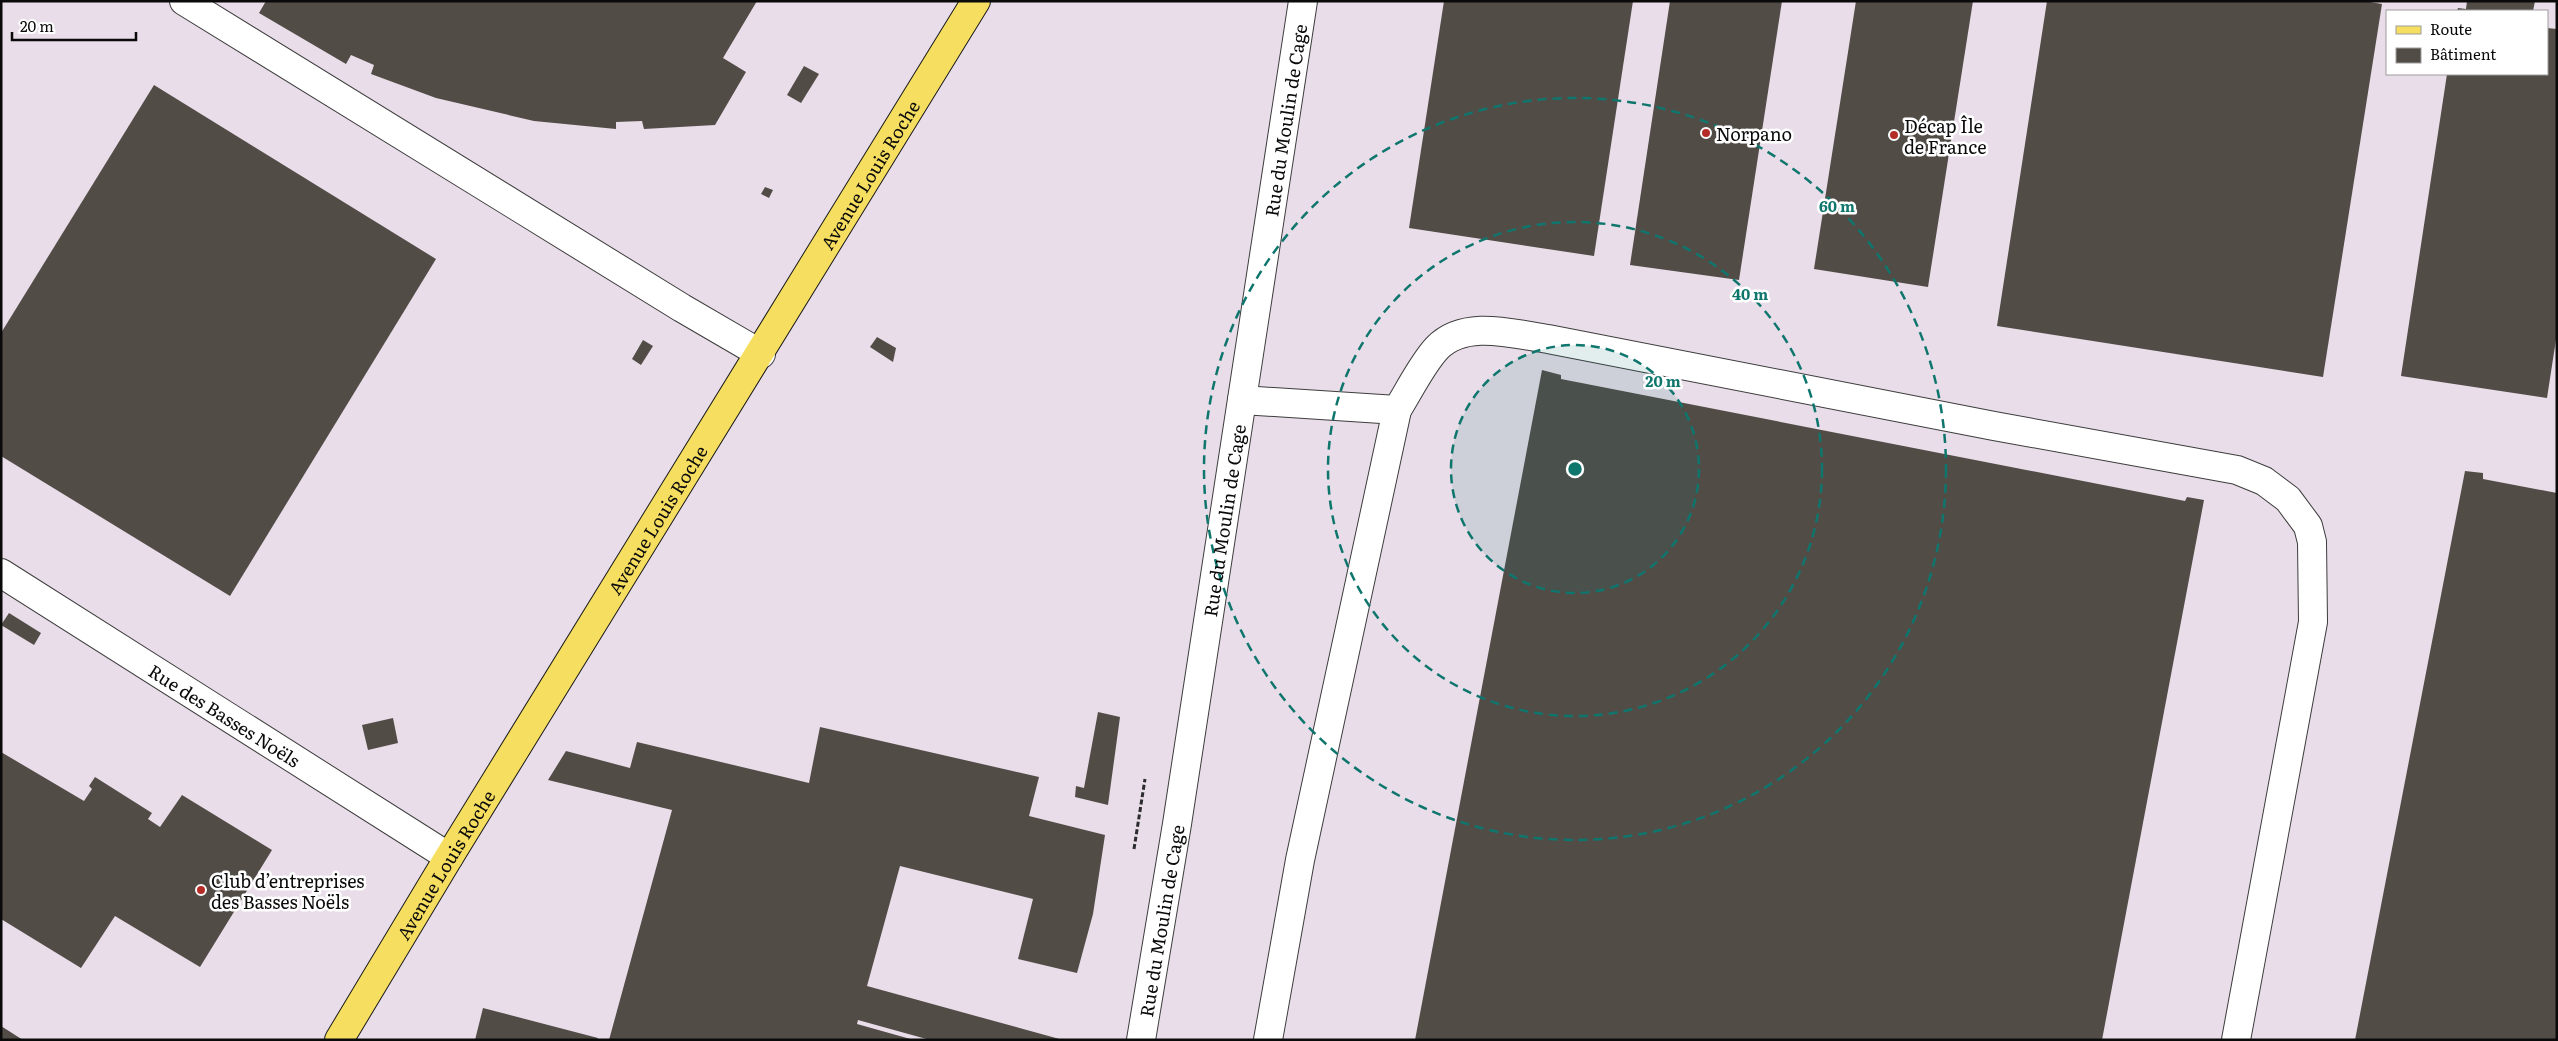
<svg xmlns="http://www.w3.org/2000/svg" width="2558" height="1041" viewBox="0 0 2558 1041" font-family="Literata,serif">
	<rect width="100%" height="100%" fill="#fffce7"/>
	<path fill="#e9dde9" fill-rule="evenodd" d="M1 1H2557V1040H1ZM2387 11H2547V74H2387Z"/>
	<g fill="#524c47">
		<polygon points="266,1 757,1 723,58 746,72 715,125 644,129 642,121 616,122 616,129 534,121 436,98 371,74 374,65 351,55 346,64 259,13"/>
		<polygon points="1444,1 1633,1 1594,256 1409,228"/>
		<polygon points="1670,1 1782,1 1739,280 1630,265"/>
		<polygon points="1856,1 1973,1 1928,287 1814,269"/>
		<polygon points="2047,1 2364,1 2382,4 2323,377 1997,326"/>
		<polygon points="2467,1 2535,1 2533,11 2457,11 2458,8 2466,9"/>
		<polygon points="2547,28 2557,29 2557,333 2547,398 2401,376 2447,74 2547,74"/>
		<polygon points="804,66 819,74 801,103 787,95"/>
		<polygon points="154,85 436,259 230,596 1,456 1,333"/>
		<polygon points="765,187 773,190 769,198 761,194"/>
		<polygon points="877,337 896,348 893,362 870,347"/>
		<polygon points="643,340 653,346 641,365 632,359"/>
		<polygon points="1542,370 1561,375 1561,379 2185,501 2187,497 2204,500 2102,1040 1415,1040"/>
		<polygon points="2465,471 2483,473 2483,479 2557,493 2557,1040 2355,1040"/>
		<polygon points="9,613 41,633 34,645 1,625"/>
		<polygon points="1098,712 1120,717 1108,805 1075,797 1076,786 1084,788"/>
		<polygon points="393,718 398,743 368,750 362,725"/>
		<polygon points="820,727 1039,777 1029,816 1105,835 1093,914 1077,973 1018,959 1033,899 900,866 867,986 1063,1040 930,1040 858,1020 857,1024 914,1040 609,1040 672,810 548,780 566,751 630,768 637,742 809,783"/>
		<polygon points="1,752 84,801 92,789 89,786 95,777 152,813 148,819 160,827 182,795 272,850 200,967 115,916 81,968 1,919"/>
		<polygon points="483,1008 598,1038 597,1040 475,1040"/>
		<polygon points="1,1026 23,1040 1,1040"/>
	</g>
	<g fill="none" stroke-linecap="round" stroke-linejoin="round">
		<g stroke="#3d3d3d" stroke-width="30">
			<g id="minor">
				<polyline points="184,1 682,308 761,354"/>
				<polyline points="1242,400 1397,410"/>
				<path id="s1" d="M1 573 449 857"/>
				<path id="s2" d="M1141 1040 1177 824 1303 1"/>
				<path d="M1268 1040 1300 860 1397 410C1409 391 1422 364 1437 348 1465 319 1513 334 1548 339L1994 426 2237 470 2264 481 2288 499 2308 526 2312 542 2313 622 2236 1040"/>
			</g>
		</g>
		<g stroke="#1b1b1b" stroke-width="30">
			<g id="major">
				<path id="s3" d="M339 1040 449 857 976 1"/>
			</g>
		</g>
		<polyline stroke="#2c2c2c" stroke-width="3" stroke-dasharray="5 2.5" stroke-linecap="butt" points="1134,849 1145,779"/>
		<use href="#minor" stroke="#fff" stroke-width="28"/>
		<use href="#major" stroke="#f6de60" stroke-width="28"/>
	</g>
	<circle cx="1575" cy="469" r="124" fill="#0f766e" fill-opacity=".12"/>
	<g fill="none" stroke="#0f766e" stroke-width="2.5" stroke-dasharray="9 6">
		<circle cx="1575" cy="469" r="124"/>
		<circle cx="1575" cy="469" r="247"/>
		<circle cx="1575" cy="469" r="371"/>
	</g>
	<g fill="#b52c26" stroke="#fff" stroke-width="2">
		<circle cx="1706" cy="133" r="5"/>
		<circle cx="1894" cy="135" r="5"/>
		<circle cx="201" cy="890" r="5"/>
	</g>
	<g text-anchor="middle" dominant-baseline="central" stroke-width="5" stroke-linejoin="round" paint-order="stroke">
		<g font-size="18" fill="#0a0a0a" stroke="#fff">
			<text stroke="none"><textPath href="#s2" startOffset="931">Rue du Moulin de Cage</textPath></text>
			<text stroke="none"><textPath href="#s3" startOffset="1015">Avenue Louis Roche</textPath></text>
			<text stroke="none"><textPath href="#s3" startOffset="610">Avenue Louis Roche</textPath></text>
			<text stroke="none"><textPath href="#s2" startOffset="526">Rue du Moulin de Cage</textPath></text>
			<text stroke="none"><textPath href="#s1" startOffset="265">Rue des Basses Noëls</textPath></text>
			<text stroke="none"><textPath href="#s3" startOffset="205">Avenue Louis Roche</textPath></text>
			<text stroke="none"><textPath href="#s2" startOffset="121">Rue du Moulin de Cage</textPath></text>
		</g>
		<g font-size="18" fill="#0a0a0a" stroke="#fff" text-anchor="start">
			<text x="1904" y="125">Décap Île<tspan x="1904" dy="21">de France</tspan></text>
			<text x="1716" y="133">Norpano</text>
			<text x="211" y="880">Club d’entreprises<tspan x="211" dy="21">des Basses Noëls</tspan></text>
		</g>
	</g>
	<circle cx="1575" cy="469" r="8" fill="#0f766e" stroke="#fff" stroke-width="2.5"/>
	<g font-size="15" text-anchor="middle" font-weight="bold" fill="#0f766e" stroke="#fff" stroke-width="5" stroke-linejoin="round" paint-order="stroke">
		<text x="1837" y="212">60 m</text>
		<text x="1750" y="300">40 m</text>
		<text x="1663" y="387">20 m</text>
	</g>
	<rect width="2558" height="1041" fill="none" stroke="#0a0a0a" stroke-width="5"/>
	<rect x="2386" y="10" width="162" height="65" fill="#ffffff" stroke="#9d9d9d"/>
	<rect x="2396" y="26" width="25" height="8" fill="#f6de60" stroke="#9d9d9d"/>
	<text x="2430" y="35" font-size="15" fill="#0a0a0a">Route</text>
	<rect x="2396" y="48" width="25" height="15" fill="#524c47" stroke="#9d9d9d"/>
	<text x="2430" y="60" font-size="15" fill="#0a0a0a">Bâtiment</text>
	<path d="M12 32v8h124v-8" fill="none" stroke="#0a0a0a" stroke-width="2.5"/>
	<text x="20" y="32" font-size="15" fill="#0a0a0a" stroke="#ffffff" stroke-width="4" paint-order="stroke">20 m</text>
</svg>
